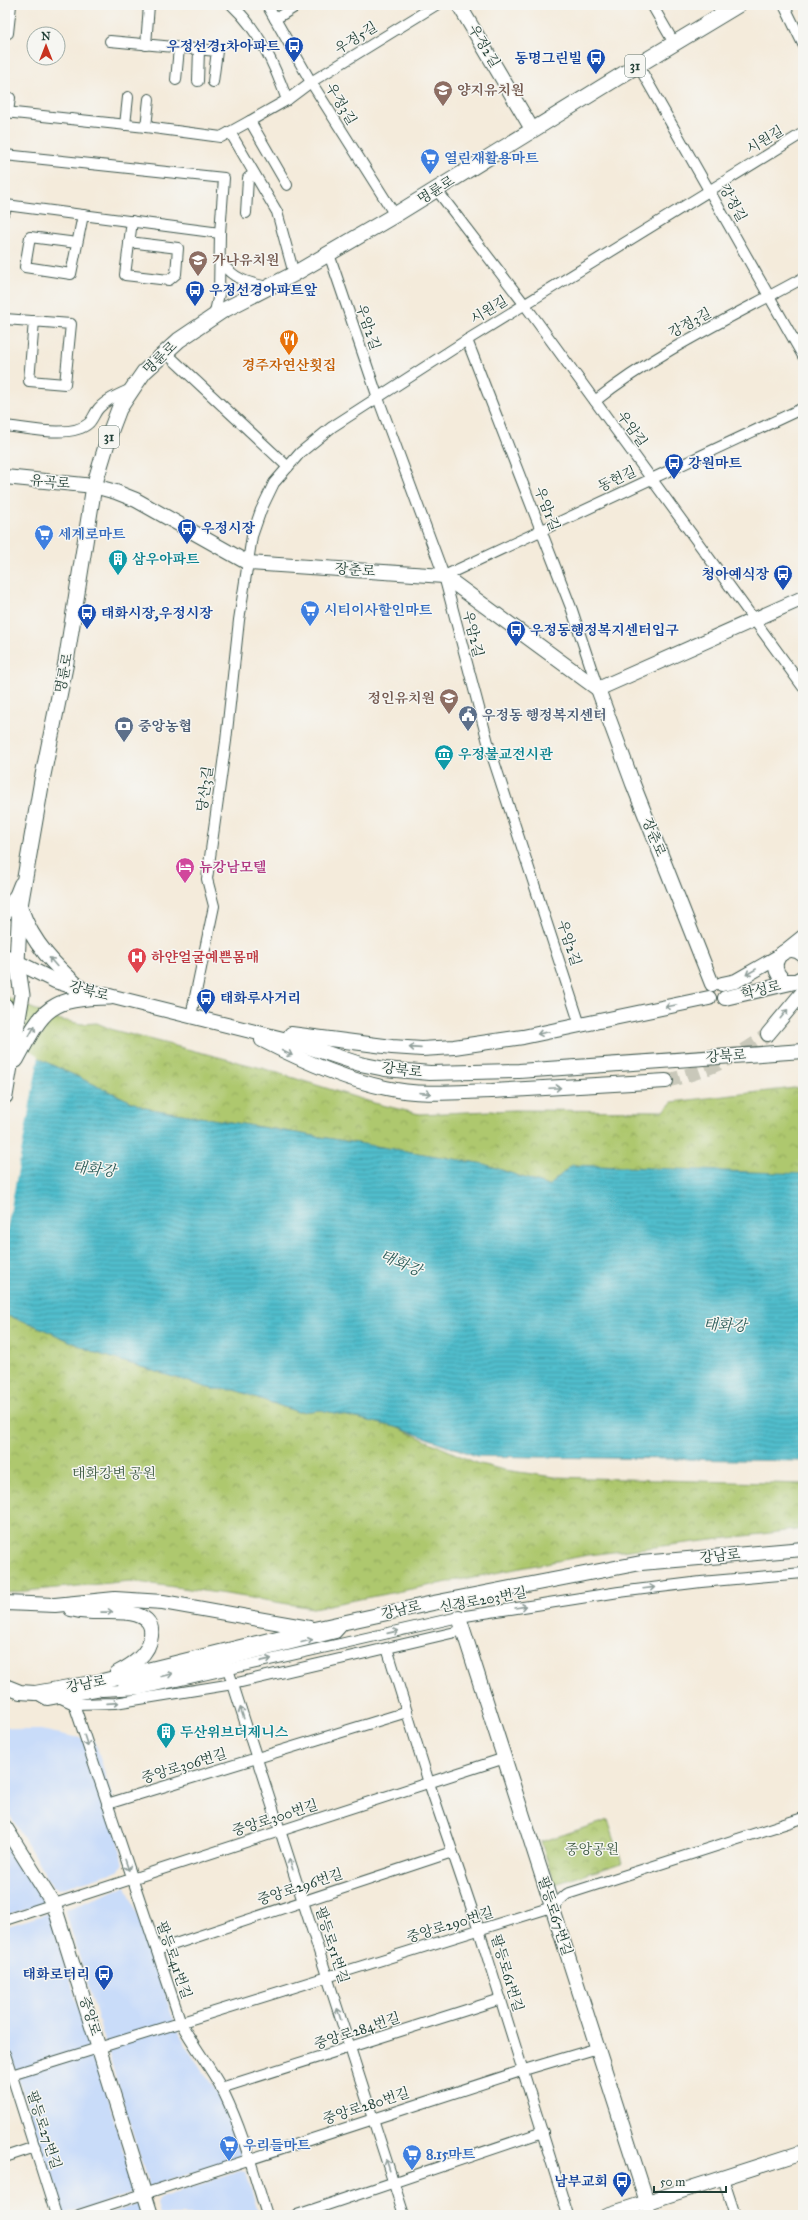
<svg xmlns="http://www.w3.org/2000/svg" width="808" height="2220" viewBox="0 0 808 2220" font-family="'IM FELL Great Primer','Noto Serif KR',serif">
	<defs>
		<pattern id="park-crowns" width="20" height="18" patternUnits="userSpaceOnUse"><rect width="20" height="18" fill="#aec86e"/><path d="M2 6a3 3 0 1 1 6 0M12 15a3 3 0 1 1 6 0" fill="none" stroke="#8da45b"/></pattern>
		<pattern id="water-rules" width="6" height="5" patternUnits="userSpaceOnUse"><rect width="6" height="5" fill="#51bdcc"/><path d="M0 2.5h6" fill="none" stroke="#439ba6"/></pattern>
	</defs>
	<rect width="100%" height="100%" fill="#f6f6f2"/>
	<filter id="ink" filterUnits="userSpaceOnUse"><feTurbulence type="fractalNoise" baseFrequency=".025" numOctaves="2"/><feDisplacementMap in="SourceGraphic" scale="8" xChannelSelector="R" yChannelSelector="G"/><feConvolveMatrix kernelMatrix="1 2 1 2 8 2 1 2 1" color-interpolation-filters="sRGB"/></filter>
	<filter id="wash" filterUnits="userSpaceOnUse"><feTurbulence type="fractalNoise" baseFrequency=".012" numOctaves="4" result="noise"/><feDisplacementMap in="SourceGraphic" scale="16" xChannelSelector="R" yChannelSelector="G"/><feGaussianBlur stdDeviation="0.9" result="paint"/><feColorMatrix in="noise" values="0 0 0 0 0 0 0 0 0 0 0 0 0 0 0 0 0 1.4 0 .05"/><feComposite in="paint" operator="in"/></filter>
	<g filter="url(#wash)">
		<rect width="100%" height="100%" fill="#f4ebdb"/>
		<g fill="#c9dcf9">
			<polygon points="5,1726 21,1730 41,1730 95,1741 112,1797 123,1866 118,1871 59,1889 53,1887 5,1807"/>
			<polygon points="5,1838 46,1904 5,1915"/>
			<polygon points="126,1886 152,1950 171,2013 186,2047 206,2075 226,2109 242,2153 238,2159 149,2187 65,1910"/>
			<polygon points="49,1913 137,2192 64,2215 62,2215 5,2037 5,1927"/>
			<polygon points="240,2171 246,2172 259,2215 160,2215 157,2204 160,2198"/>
			<polygon points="141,2203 145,2215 104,2215"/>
		</g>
		<g fill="url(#park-crowns)" stroke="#668251">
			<polygon points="5,996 56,1019 82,1024 97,1023 113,1030 265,1069 374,1103 419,1114 514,1110 664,1111 672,1102 803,1087 803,1174 548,1186 484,1164 145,1108 50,1064 6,1041"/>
			<polygon points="5,1315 32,1324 96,1353 212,1389 235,1390 298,1412 321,1410 396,1427 476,1463 504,1470 554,1477 803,1484 803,1529 588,1555 313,1608 233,1595 130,1581 5,1593"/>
			<polygon points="608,1820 622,1863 555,1884 541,1842"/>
		</g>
		<polygon fill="url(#water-rules)" stroke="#387d80" points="5,1039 50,1064 145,1108 484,1164 548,1186 572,1165 803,1174 803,1461 477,1456 396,1427 321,1410 298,1412 235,1390 212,1389 96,1353 32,1324 5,1315"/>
		<polygon fill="#f4ebdb" points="5,1037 39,1056 5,1240"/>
	</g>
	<g filter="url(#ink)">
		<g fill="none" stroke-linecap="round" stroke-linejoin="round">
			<path stroke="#c9c8ba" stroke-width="14" stroke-dasharray="14 7" stroke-linecap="butt" d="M666 1081C703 1072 738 1058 768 1034"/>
			<g stroke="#3f574d" stroke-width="12">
				<g id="street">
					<path d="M232 5C259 30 275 66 287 100L250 121 287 185"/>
					<polyline points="267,5 311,82 395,215"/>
					<polyline points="652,5 674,43"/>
					<polyline points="784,5 803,44"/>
					<polyline points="275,19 298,5"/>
					<polyline points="5,33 8,33 11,5"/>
					<polyline points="110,41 217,51 213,82"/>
					<polyline points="146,45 149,5"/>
					<polyline points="638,65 803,356"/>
					<polyline points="176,80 179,48"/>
					<polyline points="198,81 199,49"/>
					<polyline points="5,97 10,98 8,112"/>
					<polyline points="287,100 311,82 436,5"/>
					<polyline points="5,112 146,127 221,137 250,121"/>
					<polyline points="125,125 128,97"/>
					<polyline points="146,127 149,99"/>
					<polyline points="230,132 277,212 294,274"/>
					<polyline points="5,155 224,178 220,233 219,294 214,316"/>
					<polyline points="436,189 525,305 803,687"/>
					<polyline points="5,211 6,205 220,233"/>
					<polyline points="246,213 248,178 254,174"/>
					<polyline points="129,242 178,248 176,274 169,280 125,275 132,221"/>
					<polyline points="77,243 30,237 25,267 71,274 83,215"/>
					<polyline points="329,254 378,398 444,576 489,746 580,1025"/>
					<path d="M221 262C233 279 248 283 268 287"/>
					<polyline points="5,319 71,324 65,384 29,381 34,321"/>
					<polyline points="467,340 572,610 598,689"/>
					<polyline points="165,352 288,467"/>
					<path d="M595 401C658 351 732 317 803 278"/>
					<path d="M5 426C27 428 72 439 89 423 93 419 95 412 99 408 107 399 120 394 131 389"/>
					<polyline points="444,576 803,408"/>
					<polyline points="191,1016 214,906 207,879 226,741 239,620 252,536 261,510 274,483 300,453 332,427 467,340 803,133"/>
					<polyline points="387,1648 429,1783 479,1930 568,2215"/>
					<polyline points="228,1669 404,2215"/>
					<polyline points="123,1686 336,1633 345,1623"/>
					<polyline points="102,1691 141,1689 459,1617 619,1592 701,1582 803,1573"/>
					<polyline points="35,1693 47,1700 107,1689"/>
					<polyline points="61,1698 74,1704 115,1703 233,1684 464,1630"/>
					<path d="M74 1704 181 2023C194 2047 212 2069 224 2093 243 2132 254 2174 267 2215"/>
					<polyline points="107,1804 407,1712"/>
					<polyline points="5,1920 505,1758"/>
					<polyline points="157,1950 452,1852"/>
					<polyline points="5,2054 56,2215"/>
					<polyline points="5,2077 552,1907 567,1894 803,1818"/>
					<polyline points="221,2088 501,1999"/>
					<polyline points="5,2157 35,2147"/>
					<polyline points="723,2178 735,2215"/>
					<polyline points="647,2202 650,2215"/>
					<polyline points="79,2215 524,2070 598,2048"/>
					<polyline points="297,2215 543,2132"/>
				</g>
			</g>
			<g stroke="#3f574d" stroke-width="16">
				<g id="secondary">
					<polyline points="459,5 532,129"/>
					<polyline points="5,477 94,486 116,492 136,500 248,563 444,576 598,689 803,598"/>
					<polyline points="598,689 633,784 712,984"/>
					<polyline points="5,914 17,894 21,884"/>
					<polyline points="783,953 803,937"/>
					<path d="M803 955C785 939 763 966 785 981H796L803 977"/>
					<polyline points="5,956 55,981 81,989 287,1040 360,1064 385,1069 430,1073 519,1071 803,1051"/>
					<polyline points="722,984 736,981 778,957"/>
					<polyline points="725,998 795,982"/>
					<polyline points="291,1034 392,1047 422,1049 454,1047 523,1037 709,998"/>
					<polyline points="768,1034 803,992"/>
					<path d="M262 1040C301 1060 343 1079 386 1088 421 1096 457 1092 492 1091 550 1088 608 1084 666 1081"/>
					<polyline points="5,1603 55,1605 115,1599 163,1602 309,1628"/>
					<path d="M71 1609C78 1611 85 1612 92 1612 111 1613 155 1606 151 1636 149 1655 132 1665 117 1673"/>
					<polyline points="459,1617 647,2202"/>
					<polyline points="5,1686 20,1692 35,1693 102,1681 314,1629 433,1603 641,1563 803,1549"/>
					<polyline points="5,1827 54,1905 151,2215"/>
					<polyline points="607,2215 803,2152"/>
				</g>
			</g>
			<g stroke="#3f574d" stroke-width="17">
				<g id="primary">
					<path d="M21 910C32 943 56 967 81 989"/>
					<polyline points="5,1006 14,1038"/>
					<path d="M16 1060C44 1008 48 998 110 997"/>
					<polyline points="5,1096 22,995 17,962 20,906 42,780 66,662 94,486 111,430 119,409 133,388 144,372 179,340 222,311 294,274 395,215 625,73 738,5"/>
				</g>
			</g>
			<use href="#street" stroke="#fff" stroke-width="10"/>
			<use href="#secondary" stroke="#fff" stroke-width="14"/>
			<use href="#primary" stroke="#fff" stroke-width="15"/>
		</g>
		<defs><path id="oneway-shaft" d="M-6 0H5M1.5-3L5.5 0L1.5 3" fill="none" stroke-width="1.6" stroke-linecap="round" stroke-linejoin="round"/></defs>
		<g stroke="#8f9e9a">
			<use href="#oneway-shaft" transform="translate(53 962) rotate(-130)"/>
			<use href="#oneway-shaft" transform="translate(751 972) rotate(150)"/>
			<use href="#oneway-shaft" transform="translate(671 1006) rotate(168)"/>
			<use href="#oneway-shaft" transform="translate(784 1014) rotate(-51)"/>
			<use href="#oneway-shaft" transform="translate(32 1031) rotate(-61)"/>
			<use href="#oneway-shaft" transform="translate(543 1033) rotate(168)"/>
			<use href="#oneway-shaft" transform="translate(415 1048) rotate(-176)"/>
			<use href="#oneway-shaft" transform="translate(287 1053) rotate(25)"/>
			<use href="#oneway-shaft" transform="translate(555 1088) rotate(-3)"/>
			<use href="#oneway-shaft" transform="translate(425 1093) rotate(4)"/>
			<use href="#oneway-shaft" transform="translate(649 1588) rotate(-7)"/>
			<use href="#oneway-shaft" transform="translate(521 1607) rotate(-10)"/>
			<use href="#oneway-shaft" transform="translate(107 1612) rotate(-1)"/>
			<use href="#oneway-shaft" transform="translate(393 1632) rotate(-13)"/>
			<use href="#oneway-shaft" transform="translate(307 1641) rotate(-14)"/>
			<use href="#oneway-shaft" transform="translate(266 1660) rotate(-13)"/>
			<use href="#oneway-shaft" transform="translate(167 1675) rotate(-14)"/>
			<use href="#oneway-shaft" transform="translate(113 1703) rotate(-4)"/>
			<use href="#oneway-shaft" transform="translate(242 1713) rotate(-108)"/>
			<use href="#oneway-shaft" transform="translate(86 1741) rotate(72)"/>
			<use href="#oneway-shaft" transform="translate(291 1864) rotate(-108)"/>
			<use href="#oneway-shaft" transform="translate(127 1865) rotate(71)"/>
			<use href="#oneway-shaft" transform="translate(339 2014) rotate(-108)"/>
			<use href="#oneway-shaft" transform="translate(388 2165) rotate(-108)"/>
		</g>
	</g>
	<defs>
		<g id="bus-pin" transform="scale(1)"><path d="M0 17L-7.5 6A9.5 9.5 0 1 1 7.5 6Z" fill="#1a4fb4" stroke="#f6f6f2"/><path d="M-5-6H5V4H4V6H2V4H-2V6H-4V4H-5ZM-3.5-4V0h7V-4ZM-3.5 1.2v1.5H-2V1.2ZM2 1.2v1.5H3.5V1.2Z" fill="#fff"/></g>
		<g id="school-pin" transform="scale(1)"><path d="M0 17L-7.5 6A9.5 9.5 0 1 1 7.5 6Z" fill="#8d6e63" stroke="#f6f6f2"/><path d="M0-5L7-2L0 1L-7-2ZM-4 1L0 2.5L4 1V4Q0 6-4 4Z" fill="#fff"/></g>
		<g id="supermarket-pin" transform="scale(1)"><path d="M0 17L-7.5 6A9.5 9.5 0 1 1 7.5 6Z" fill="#3f7fe0" stroke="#f6f6f2"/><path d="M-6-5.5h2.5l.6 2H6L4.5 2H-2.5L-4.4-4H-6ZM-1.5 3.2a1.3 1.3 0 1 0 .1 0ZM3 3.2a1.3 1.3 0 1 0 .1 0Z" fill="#fff"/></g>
		<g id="restaurant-pin" transform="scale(1)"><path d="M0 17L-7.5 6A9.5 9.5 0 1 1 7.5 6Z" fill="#e8710a" stroke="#f6f6f2"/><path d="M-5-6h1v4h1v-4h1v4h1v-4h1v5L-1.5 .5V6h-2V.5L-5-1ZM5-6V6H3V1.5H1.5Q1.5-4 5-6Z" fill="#fff"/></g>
		<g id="building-pin" transform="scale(1)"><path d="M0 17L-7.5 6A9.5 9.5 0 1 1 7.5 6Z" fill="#0f9aa8" stroke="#f6f6f2"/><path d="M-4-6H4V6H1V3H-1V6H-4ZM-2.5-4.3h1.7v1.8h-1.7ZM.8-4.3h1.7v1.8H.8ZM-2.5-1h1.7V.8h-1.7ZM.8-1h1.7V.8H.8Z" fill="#fff"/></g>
		<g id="civic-pin" transform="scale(1)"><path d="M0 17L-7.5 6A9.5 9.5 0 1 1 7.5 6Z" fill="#5c6f8a" stroke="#f6f6f2"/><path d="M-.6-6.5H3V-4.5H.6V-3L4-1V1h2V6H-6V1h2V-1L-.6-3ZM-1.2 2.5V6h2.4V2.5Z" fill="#fff"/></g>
		<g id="bank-pin" transform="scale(1)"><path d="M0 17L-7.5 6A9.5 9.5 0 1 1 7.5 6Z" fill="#5c6f8a" stroke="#f6f6f2"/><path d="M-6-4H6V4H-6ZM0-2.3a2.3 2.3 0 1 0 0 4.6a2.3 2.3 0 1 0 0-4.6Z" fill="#fff"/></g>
		<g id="museum-pin" transform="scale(1)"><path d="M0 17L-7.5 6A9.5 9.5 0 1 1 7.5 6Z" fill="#0f9aa8" stroke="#f6f6f2"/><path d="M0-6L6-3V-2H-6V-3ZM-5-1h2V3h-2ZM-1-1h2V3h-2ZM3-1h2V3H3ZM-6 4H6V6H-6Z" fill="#fff"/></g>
		<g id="hotel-pin" transform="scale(1)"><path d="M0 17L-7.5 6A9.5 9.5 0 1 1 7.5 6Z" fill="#d1479c" stroke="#f6f6f2"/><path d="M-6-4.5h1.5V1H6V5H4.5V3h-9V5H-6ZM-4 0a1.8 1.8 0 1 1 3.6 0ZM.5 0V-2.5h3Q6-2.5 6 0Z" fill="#fff"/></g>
		<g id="hospital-pin" transform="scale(1)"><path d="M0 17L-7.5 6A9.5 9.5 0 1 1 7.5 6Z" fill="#e0444e" stroke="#f6f6f2"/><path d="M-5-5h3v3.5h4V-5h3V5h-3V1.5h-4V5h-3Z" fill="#fff"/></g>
	</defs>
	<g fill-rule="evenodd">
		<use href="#bus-pin" x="294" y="46"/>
		<use href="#bus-pin" x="596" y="58"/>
		<use href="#school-pin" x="443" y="90"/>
		<use href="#supermarket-pin" x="430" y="158"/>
		<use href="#school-pin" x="198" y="260"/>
		<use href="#bus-pin" x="195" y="290"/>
		<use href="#restaurant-pin" x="289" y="339"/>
		<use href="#bus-pin" x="674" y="463"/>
		<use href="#bus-pin" x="187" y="528"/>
		<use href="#supermarket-pin" x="44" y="534"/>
		<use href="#building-pin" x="118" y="559"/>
		<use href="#bus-pin" x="783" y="574"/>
		<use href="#supermarket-pin" x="310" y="610"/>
		<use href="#bus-pin" x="87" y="613"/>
		<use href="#bus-pin" x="516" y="630"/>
		<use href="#school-pin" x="449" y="698"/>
		<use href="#civic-pin" x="468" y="715"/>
		<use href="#bank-pin" x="124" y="726"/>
		<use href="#museum-pin" x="444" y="754"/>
		<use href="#hotel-pin" x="185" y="867"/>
		<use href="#hospital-pin" x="137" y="957"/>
		<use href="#bus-pin" x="206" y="998"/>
		<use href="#building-pin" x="166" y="1732"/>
		<use href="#bus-pin" x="104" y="1974"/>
		<use href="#supermarket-pin" x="229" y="2145"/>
		<use href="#supermarket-pin" x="412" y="2154"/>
		<use href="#bus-pin" x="622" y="2181"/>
	</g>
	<g text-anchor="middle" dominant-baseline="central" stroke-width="3" stroke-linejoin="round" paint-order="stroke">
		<g fill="#f6f6f2" stroke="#60746d" stroke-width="1">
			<rect x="625" y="55" width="20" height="22" rx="3"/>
			<rect x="99" y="426" width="20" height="22" rx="3"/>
		</g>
		<g font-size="13" font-weight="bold" fill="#1f3d34">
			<text x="635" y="66">31</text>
			<text x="109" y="437">31</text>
		</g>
		<g font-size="14" fill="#1f3d34" stroke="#f6f6f2">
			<text transform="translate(356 38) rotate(-32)">우정5길</text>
			<text transform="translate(484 46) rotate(59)">우정2길</text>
			<text transform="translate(341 104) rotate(59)">우정3길</text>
			<text transform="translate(765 140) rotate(-31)">시원길</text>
			<text transform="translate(436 190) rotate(-32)">명륜로</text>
			<text transform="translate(733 203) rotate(61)">강정길</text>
			<text transform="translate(489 310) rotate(-31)">시원길</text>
			<text transform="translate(690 323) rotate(-29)">강정3길</text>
			<text transform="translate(368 327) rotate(71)">우암2길</text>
			<text transform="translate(160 358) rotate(-44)">명륜로</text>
			<text transform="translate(632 429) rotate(54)">우암길</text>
			<text transform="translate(617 479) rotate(-25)">동헌길</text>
			<text transform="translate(50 482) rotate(5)">유곡로</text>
			<text transform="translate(547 509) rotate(69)">우암1길</text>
			<text transform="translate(355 570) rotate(4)">장춘로</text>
			<text transform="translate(473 634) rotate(76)">우암2길</text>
			<text transform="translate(64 673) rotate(-79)">명륜로</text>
			<text transform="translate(205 789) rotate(-82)">당산3길</text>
			<text transform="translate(654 837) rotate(68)">장춘로</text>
			<text transform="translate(569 943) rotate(72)">우암2길</text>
			<text transform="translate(761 990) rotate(-13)">학성로</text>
			<text transform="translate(89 991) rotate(15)">강북로</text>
			<text transform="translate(726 1056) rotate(-4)">강북로</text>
			<text transform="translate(402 1070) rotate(7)">강북로</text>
			<text transform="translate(720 1556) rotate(-6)">강남로</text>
			<text transform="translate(483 1600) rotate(-10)">신정로203번길</text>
			<text transform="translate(401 1610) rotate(-13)">강남로</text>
			<text transform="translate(86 1684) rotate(-11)">강남로</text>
			<text transform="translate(184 1766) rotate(-17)">중앙로306번길</text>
			<text transform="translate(275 1818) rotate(-18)">중앙로300번길</text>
			<text transform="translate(300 1887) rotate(-18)">중앙로296번길</text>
			<text transform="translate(555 1916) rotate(72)">팔등로67번길</text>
			<text transform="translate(450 1925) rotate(-17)">중앙로290번길</text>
			<text transform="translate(332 1945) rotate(72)">팔등로51번길</text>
			<text transform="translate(174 1960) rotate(71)">팔등로41번길</text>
			<text transform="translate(507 1973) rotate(73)">팔등로61번길</text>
			<text transform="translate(90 2016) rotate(72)">중앙로</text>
			<text transform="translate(357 2031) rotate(-18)">중앙로284번길</text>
			<text transform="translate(366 2106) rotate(-18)">중앙로280번길</text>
			<text transform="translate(44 2130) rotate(72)">팔등로27번길</text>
		</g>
		<g font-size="14" font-weight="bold" fill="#164399" stroke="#f6f6f2" text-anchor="start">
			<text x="280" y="46" text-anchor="end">우정선경1차아파트</text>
			<text x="582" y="58" text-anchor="end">동명그린빌</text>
			<text x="209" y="290">우정선경아파트앞</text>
			<text x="688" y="463">강원마트</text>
			<text x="201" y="528">우정시장</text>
			<text x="769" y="574" text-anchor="end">청아예식장</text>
			<text x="101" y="613">태화시장,우정시장</text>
			<text x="530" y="630">우정동행정복지센터입구</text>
			<text x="220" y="998">태화루사거리</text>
			<text x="90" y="1974" text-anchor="end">태화로터리</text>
			<text x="608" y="2181" text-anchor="end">남부교회</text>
		</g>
		<g font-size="14" font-weight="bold" fill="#785e54" stroke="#f6f6f2" text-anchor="start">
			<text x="457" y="90">양지유치원</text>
			<text x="212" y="260">가나유치원</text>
			<text x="435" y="698" text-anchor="end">정인유치원</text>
		</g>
		<g font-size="14" font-weight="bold" fill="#366cbe" stroke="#f6f6f2" text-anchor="start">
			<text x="444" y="158">열린재활용마트</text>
			<text x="58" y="534">세계로마트</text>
			<text x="324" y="610">시티이사할인마트</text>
			<text x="243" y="2145">우리들마트</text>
			<text x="426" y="2154">8.15마트</text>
		</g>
		<g font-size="14" font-weight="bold" fill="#c56008" stroke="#f6f6f2">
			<text x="289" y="365">경주자연산횟집</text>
		</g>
		<g font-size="14" font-weight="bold" fill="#0d838f" stroke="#f6f6f2" text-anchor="start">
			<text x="132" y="559">삼우아파트</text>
			<text x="458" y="754">우정불교전시관</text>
			<text x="180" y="1732">두산위브더제니스</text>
		</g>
		<g font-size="14" font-weight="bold" fill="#4e5e75" stroke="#f6f6f2" text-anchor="start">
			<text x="482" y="715">우정동 행정복지센터</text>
			<text x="138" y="726">중앙농협</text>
		</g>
		<g font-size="14" font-weight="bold" fill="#b23c85" stroke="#f6f6f2" text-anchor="start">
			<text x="199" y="867">뉴강남모텔</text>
		</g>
		<g font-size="14" font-weight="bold" fill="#be3a42" stroke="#f6f6f2" text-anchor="start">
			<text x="151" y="957">하얀얼굴예쁜몸매</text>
		</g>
		<g font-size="14" fill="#3c5940" stroke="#f6f6f2">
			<text x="114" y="1473">태화강변 공원</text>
			<text x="592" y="1849">중앙공원</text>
		</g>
		<g font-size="15" font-style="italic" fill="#2c5d5a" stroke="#f6f6f2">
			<text transform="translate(94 1169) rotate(6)">태화강</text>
			<text transform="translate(401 1263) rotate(23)">태화강</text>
			<text transform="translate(725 1325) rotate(2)">태화강</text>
		</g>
	</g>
	<rect width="808" height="2220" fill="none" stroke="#f6f6f2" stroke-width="20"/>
	<g transform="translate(46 46)"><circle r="19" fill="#f6f6f2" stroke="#a0aca6"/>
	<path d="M0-3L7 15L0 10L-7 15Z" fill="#c8321e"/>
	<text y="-6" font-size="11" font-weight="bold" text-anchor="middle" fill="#1f3d34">N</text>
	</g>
	<path d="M654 2186v6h72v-6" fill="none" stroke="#1f3d34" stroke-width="2"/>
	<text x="660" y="2186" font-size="12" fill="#1f3d34" stroke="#f6f6f2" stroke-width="3" paint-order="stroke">50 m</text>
</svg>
